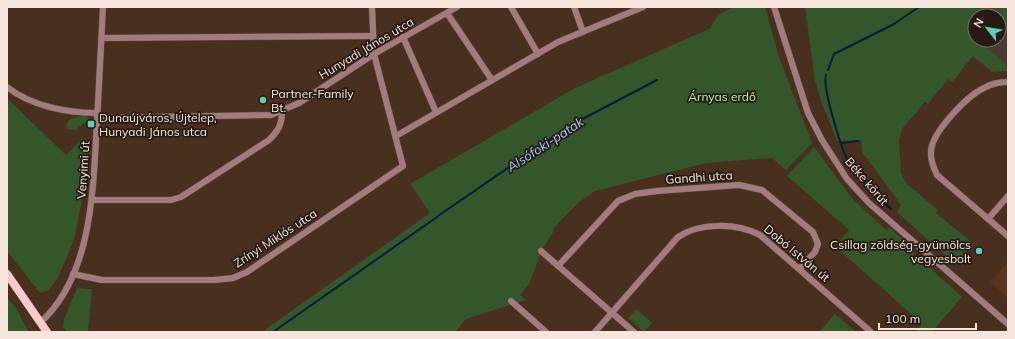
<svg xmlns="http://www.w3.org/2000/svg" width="1015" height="339" viewBox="0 0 1015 339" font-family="Mulish,sans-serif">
	<rect width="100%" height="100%" fill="#492f1d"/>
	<polygon fill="#55351e" points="1008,262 1008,298 990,282"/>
	<polygon fill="#4c3834" points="1001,28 1005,31 1008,28 1008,66 985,46 990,40 999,40 999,31"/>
	<g fill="#33562a">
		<path d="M734 7H765L779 57 812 143 786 170 772 158 706 163 595 191 578 203 553 229 554 231 543 248 529 284 520 295 526 300 466 319 455 332H264L266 329 430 213 410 184 575 88 709 29C719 15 716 15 734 7Z"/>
		<polygon points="805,7 1008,7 1008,28 1005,31 1002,28 999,31 999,16 975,16 975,40 990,40 985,46 1008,66 1008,71 992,72 973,56 952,82 948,79 928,104 925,102 902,129 899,140 901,173 907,184 938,210 936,213 974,244 956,265 897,212 901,205 862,152 861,140 837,141 821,101 815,80"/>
		<polygon points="7,98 66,155 82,139 89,141 84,189 74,240 58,278 49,290 40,293 7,251"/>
		<polygon points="79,116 86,116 90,119 75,130 67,129 66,125 69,120"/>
		<polygon points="814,147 851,197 887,231 889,227 914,250 914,260 920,264 925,263 962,297 932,332 916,332 922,324 835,246 849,230 787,176"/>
		<polygon points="77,288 92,289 88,332 67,332 63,327 64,319"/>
		<polygon points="7,298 16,308 29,332 7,332"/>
		<polygon points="636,309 652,323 644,332 628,318"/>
		<polygon points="835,314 856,332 819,332"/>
	</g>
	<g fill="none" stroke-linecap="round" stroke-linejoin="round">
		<g stroke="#03203c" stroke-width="2">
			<polyline points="828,70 834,54 894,24 919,7"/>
			<path d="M826 75C822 88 842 151 849 163 859 180 877 195 891 209"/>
			<polyline points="842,143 858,141"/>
			<polyline points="438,216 569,126 657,80"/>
			<polyline points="273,332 437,217"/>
		</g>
		<g stroke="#654c3b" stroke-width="7">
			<g id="minor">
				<polyline points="511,7 538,54"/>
				<polyline points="574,7 583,32"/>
				<polyline points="774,7 808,113 822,140 847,179 869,203 1008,324"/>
				<polyline points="447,13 492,80"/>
				<polyline points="403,37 436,112"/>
				<polyline points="102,38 372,36"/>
				<path d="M1008 82C1001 82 991 84 984 88 967 96 931 133 931 152 930 161 934 168 937 175L1008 236"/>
				<path d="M7 87C31 106 67 113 97 113"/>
				<polyline points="97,118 271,115 299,103 374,54 457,7"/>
				<polyline points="396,136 558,42 643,7"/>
				<path d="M92 200H171L181 197 269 140C278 131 282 125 282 111"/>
				<polyline points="988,219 1008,196"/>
				<polyline points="541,251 634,332"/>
				<polyline points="558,266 618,201 635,194 657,191 739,185 762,190 813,232 818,244 815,252 800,268"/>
				<polyline points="73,274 102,280 214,280 233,278 247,272 403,166 374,54 372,7"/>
				<polyline points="511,301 546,332"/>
				<path d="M41 322C93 274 93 188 97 122 99 84 101 45 103 7"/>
				<path d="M595 332 678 237C701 222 736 223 760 235L871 332"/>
			</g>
		</g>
		<g stroke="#654c3b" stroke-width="9">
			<polyline id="major" points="7,274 47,332"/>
		</g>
		<use href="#minor" stroke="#a27b7e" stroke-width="6"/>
		<use href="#major" stroke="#f9c9cc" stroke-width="8"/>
	</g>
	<g fill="#5dceb9" stroke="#261b13" stroke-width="1.5">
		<circle cx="263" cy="100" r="4"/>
		<rect x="87" y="120" width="8" height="8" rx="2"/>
		<circle cx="979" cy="251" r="4"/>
	</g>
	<g text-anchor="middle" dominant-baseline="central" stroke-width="3.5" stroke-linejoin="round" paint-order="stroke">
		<g font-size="12" fill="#f6e5da" stroke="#261b13">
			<text transform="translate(366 48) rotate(-31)">Hunyadi János utca</text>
			<text transform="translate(83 170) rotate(-86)">Venyimi út</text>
			<text transform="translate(699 177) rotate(-4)">Gandhi utca</text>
			<text transform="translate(867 181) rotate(49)">Béke körút</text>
			<text transform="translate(275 238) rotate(-33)">Zrínyi Miklós utca</text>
			<text transform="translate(797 253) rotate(40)">Dobó István út</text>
		</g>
		<g font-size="12" fill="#f6e5da" stroke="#261b13" text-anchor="start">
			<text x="271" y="93">Partner-Family<tspan x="271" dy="14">Bt.</tspan></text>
			<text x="99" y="117">Dunaújváros, Újtelep,<tspan x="99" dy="14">Hunyadi János utca</tspan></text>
			<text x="971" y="244" text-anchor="end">Csillag zöldség-gyümölcs<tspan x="971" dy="14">vegyesbolt</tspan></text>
		</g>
		<g font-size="12" fill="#b3f9a0" stroke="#261b13">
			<text x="722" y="96">Árnyas erdő</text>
		</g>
		<g font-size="13" font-style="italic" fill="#9ecafa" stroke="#261b13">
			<text transform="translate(545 144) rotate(-33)">Alsófoki-patak</text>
		</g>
	</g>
	<rect width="1015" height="339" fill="none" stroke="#f6e5da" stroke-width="16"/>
	<g transform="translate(987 28) rotate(301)"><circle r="19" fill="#261b13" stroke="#796c63"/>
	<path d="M0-3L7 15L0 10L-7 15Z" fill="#5dceb9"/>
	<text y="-6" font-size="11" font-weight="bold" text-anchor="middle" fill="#f6e5da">N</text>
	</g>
	<path d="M879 323v6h97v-6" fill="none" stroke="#f6e5da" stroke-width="2"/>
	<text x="885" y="323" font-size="12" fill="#f6e5da" stroke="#261b13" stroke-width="3" paint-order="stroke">100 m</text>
</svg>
